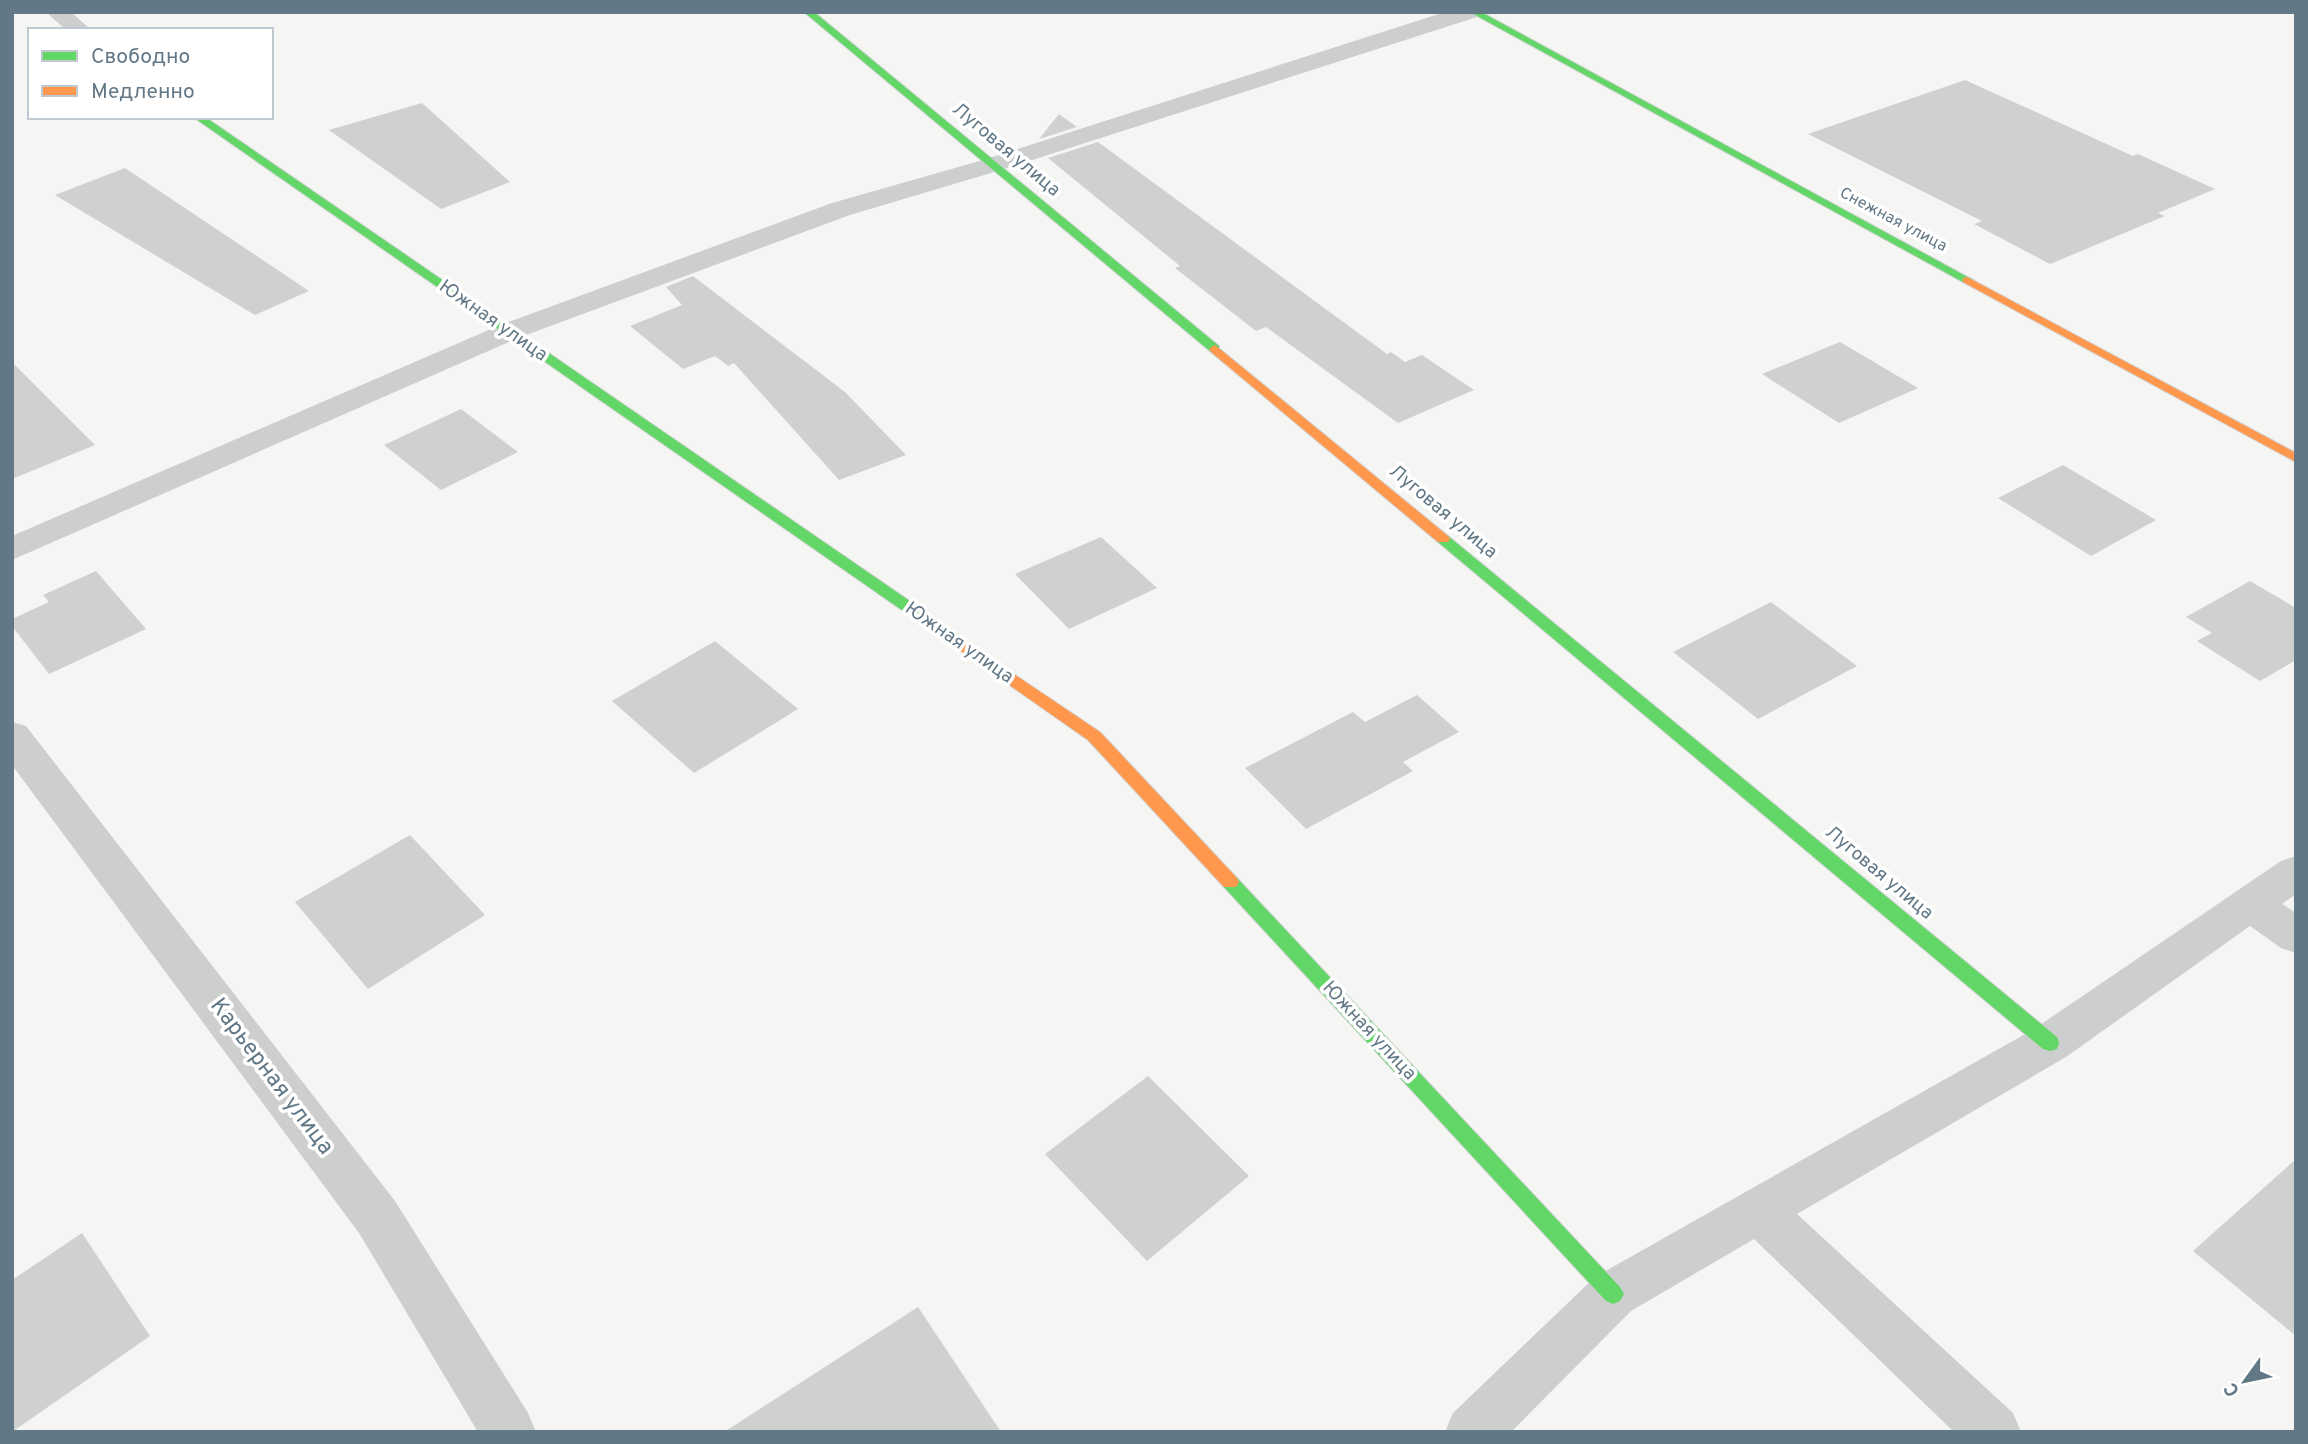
<svg xmlns="http://www.w3.org/2000/svg" width="2308" height="1444" viewBox="0 0 2308 1444" font-family="Overpass,sans-serif">
	<rect width="100%" height="100%" fill="#f5f5f3"/>
	<g fill="#cfd1d1">
		<polygon points="1965,80 2133,156 2138,154 2215,189 2158,213 2165,216 2050,264 1974,224 1982,221 1808,134"/>
		<polygon points="422,103 510,182 441,209 329,130"/>
		<polygon points="1059,114 1077,127 1039,139"/>
		<polygon points="1098,142 1387,354 1391,352 1405,362 1422,355 1474,390 1398,423 1266,327 1256,331 1175,268 1180,266 1048,158"/>
		<polygon points="125,168 309,291 255,315 55,195"/>
		<polygon points="693,276 845,392 906,455 839,480 734,363 728,366 715,356 683,369 630,326 682,305 666,287"/>
		<polygon points="1840,342 1918,388 1839,423 1762,374"/>
		<polygon points="12,362 95,445 12,479"/>
		<polygon points="461,409 518,452 441,490 384,445"/>
		<polygon points="2063,465 2156,520 2091,556 1998,498"/>
		<polygon points="1101,537 1157,588 1069,629 1015,574"/>
		<polygon points="96,571 146,629 49,674 12,626 12,619 49,602 43,595"/>
		<polygon points="2250,581 2296,608 2296,660 2260,681 2197,641 2212,633 2186,617"/>
		<polygon points="1771,602 1857,666 1758,719 1673,652"/>
		<polygon points="715,641 798,709 694,773 612,701"/>
		<polygon points="1417,695 1459,732 1403,762 1413,771 1306,829 1245,768 1353,712 1365,722"/>
		<polygon points="410,835 485,915 368,989 295,902"/>
		<polygon points="1148,1076 1249,1176 1147,1261 1045,1154"/>
		<polygon points="2296,1159 2296,1336 2193,1251"/>
		<polygon points="82,1233 150,1336 12,1432 12,1280"/>
		<polygon points="918,1307 1001,1432 724,1432"/>
	</g>
	<g fill="none" stroke-linecap="round" stroke-linejoin="round">
		<g stroke="#d1d3d3" stroke-width="2">
			<g id="fast">
				<polygon points="804,12 814,12 1219,346 1219,352 1211,352"/>
				<polygon points="1470,12 1481,12 1973,280 1971,282 1963,282"/>
				<polygon points="193,117 205,117 965,639 968,643 965,647 955,647"/>
				<polygon points="1443,535 1448,536 2057,1037 2059,1043 2057,1049 2050,1051 2043,1049 1438,542 1436,539"/>
				<polygon points="1230,875 1236,877 1620,1287 1624,1294 1620,1301 1613,1304 1606,1301 1224,887 1221,882 1224,877"/>
			</g>
		</g>
		<g stroke="#d1d3d3" stroke-width="2">
			<g id="slow">
				<polygon points="1967,277 2296,453 2296,462 1963,282 1963,278"/>
				<polygon points="1215,345 1448,536 1450,539 1448,542 1438,542 1211,352 1209,349"/>
				<polygon points="960,638 1100,732 1236,877 1239,882 1236,887 1224,887 1088,740 955,647 952,643"/>
			</g>
		</g>
		<g fill="#cdcece" fill-rule="evenodd">
			<polygon points="46,12 71,12 91,30 66,30"/>
			<polygon points="1445,12 1480,12 1477,17 1001,170 850,215 518,338 12,560 12,536 498,326 832,203 983,160"/>
			<polygon points="12,722 26,726 395,1201 528,1413 536,1432 478,1432 359,1233 12,765"/>
			<polygon points="2296,856 2296,894 2282,904 2296,913 2296,953 2281,948 2250,926 2066,1057 1797,1214 2013,1413 2021,1432 1954,1432 1754,1239 1631,1311 1511,1432 1445,1432 1453,1413 1595,1277 2034,1029 2281,861"/>
		</g>
		<use href="#fast" fill="#63d668" fill-rule="evenodd"/>
		<use href="#slow" fill="#ff974d" fill-rule="evenodd"/>
	</g>
	<g text-anchor="middle" dominant-baseline="central" stroke-width="7" stroke-linejoin="round" paint-order="stroke">
		<g font-size="16" fill="#627886" stroke="#fff">
			<text transform="translate(1893 220) rotate(28)">Снежная улица</text>
		</g>
		<g font-size="19" fill="#627886" stroke="#fff">
			<text transform="translate(1006 150) rotate(40)">Луговая улица</text>
			<text transform="translate(493 321) rotate(35)">Южная улица</text>
			<text transform="translate(1443 512) rotate(40)">Луговая улица</text>
			<text transform="translate(959 643) rotate(35)">Южная улица</text>
			<text transform="translate(1879 873) rotate(40)">Луговая улица</text>
			<text transform="translate(1369 1031) rotate(47)">Южная улица</text>
		</g>
		<g font-size="23" fill="#627886" stroke="#fff">
			<text transform="translate(271 1077) rotate(53)">Карьерная улица</text>
		</g>
	</g>
	<rect width="2308" height="1444" fill="none" stroke="#627886" stroke-width="28"/>
	<rect x="28" y="28" width="245" height="91" fill="#ffffff" stroke="#c0c9cf" stroke-width="2"/>
	<rect x="42" y="51" width="35" height="10" fill="#63d668" stroke="#c0c9cf" stroke-width="2"/>
	<text x="91" y="63" font-size="21" fill="#627886">Свободно</text>
	<rect x="42" y="86" width="35" height="10" fill="#ff974d" stroke="#c0c9cf" stroke-width="2"/>
	<text x="91" y="98" font-size="21" fill="#627886">Медленно</text>
	<g transform="translate(2245 1381) rotate(237)" stroke="#ffffff" stroke-width="5" paint-order="stroke">
	<path d="M0-5L12 26L0 18L-12 26Z" fill="#627886"/>
	<text y="-10" font-size="19" font-weight="bold" text-anchor="middle" fill="#627886">С</text>
	</g>
</svg>
